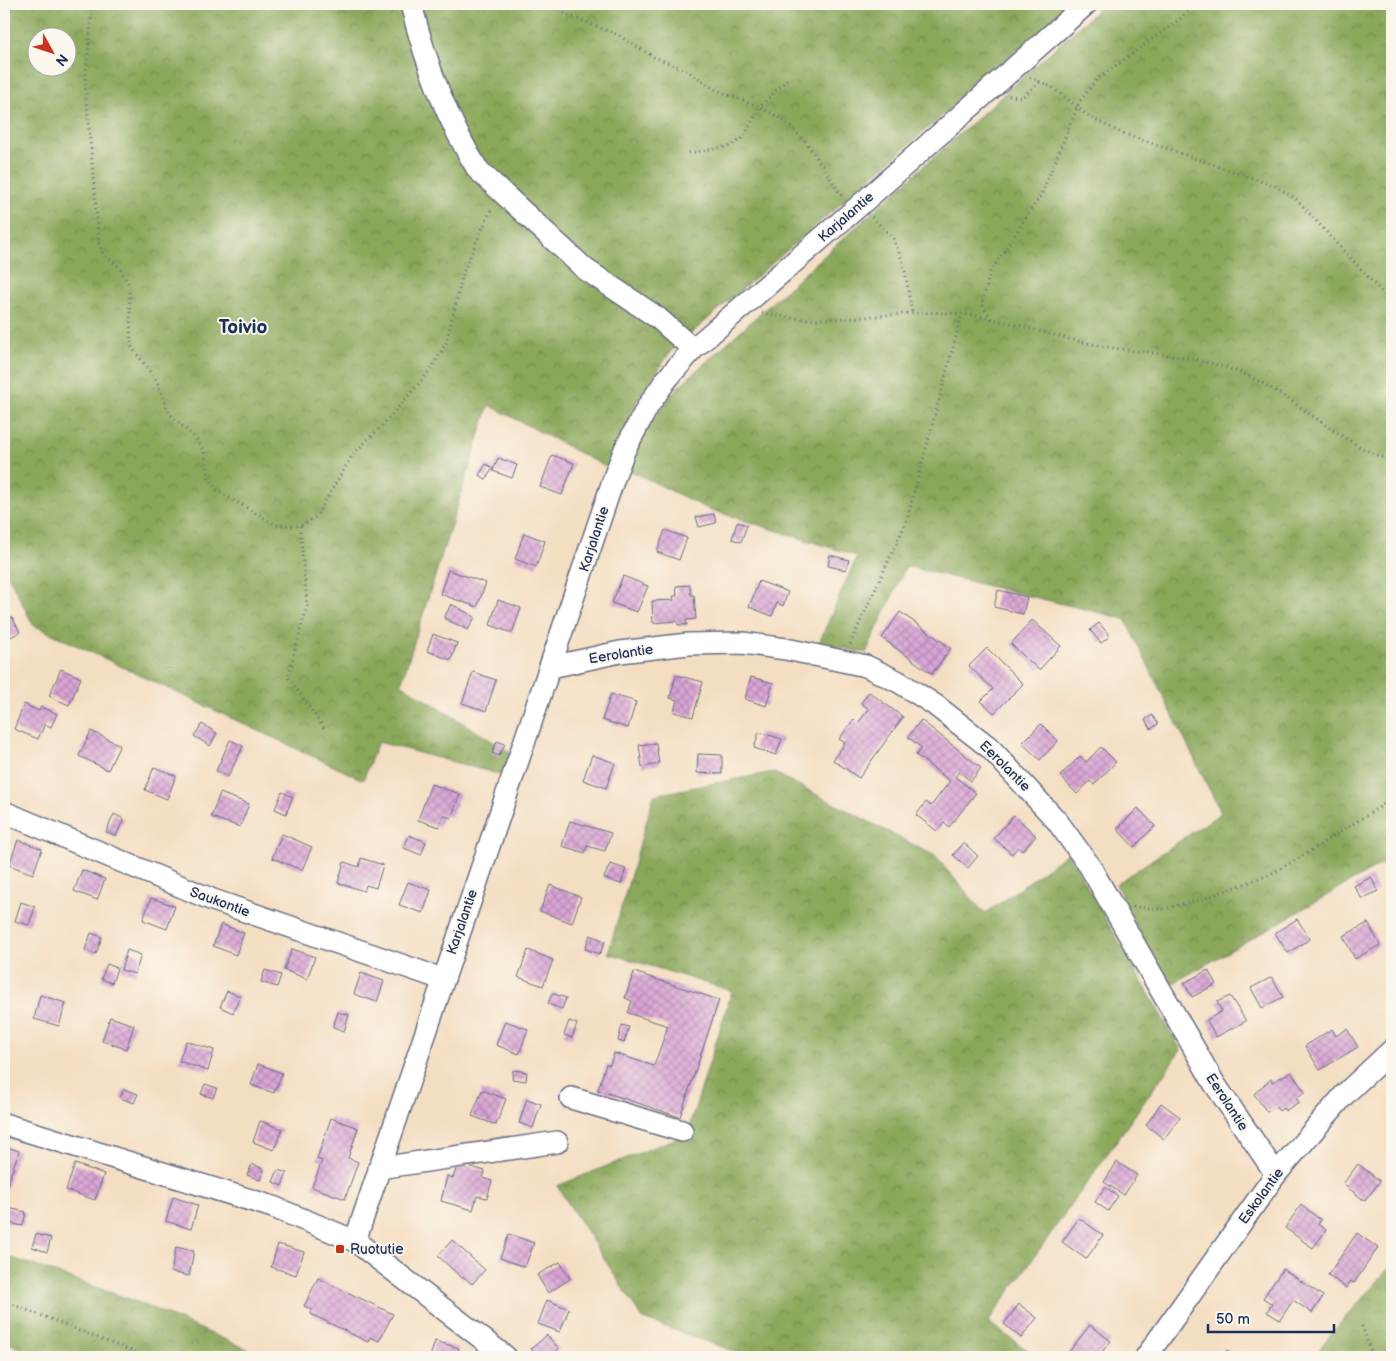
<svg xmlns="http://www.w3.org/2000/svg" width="1396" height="1361" viewBox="0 0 1396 1361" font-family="'Balsamiq Sans',sans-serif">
	<defs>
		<pattern id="forest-crowns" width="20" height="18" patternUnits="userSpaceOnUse" patternTransform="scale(1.25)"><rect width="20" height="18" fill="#8aa75a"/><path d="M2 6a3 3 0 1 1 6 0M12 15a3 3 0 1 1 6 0" fill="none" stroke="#70884e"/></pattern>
		<pattern id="building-cross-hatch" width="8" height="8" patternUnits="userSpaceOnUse" patternTransform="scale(1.25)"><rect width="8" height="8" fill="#daa5d5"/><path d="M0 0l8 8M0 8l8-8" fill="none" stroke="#b087b0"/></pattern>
	</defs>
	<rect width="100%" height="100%" fill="#fbf7ec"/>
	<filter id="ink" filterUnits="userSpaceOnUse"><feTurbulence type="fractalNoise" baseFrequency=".02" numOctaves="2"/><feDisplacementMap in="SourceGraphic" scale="10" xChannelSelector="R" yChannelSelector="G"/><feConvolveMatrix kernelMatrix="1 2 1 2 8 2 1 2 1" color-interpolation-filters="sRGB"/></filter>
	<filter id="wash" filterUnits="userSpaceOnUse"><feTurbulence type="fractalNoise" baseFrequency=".0096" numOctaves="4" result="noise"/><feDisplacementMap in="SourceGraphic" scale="20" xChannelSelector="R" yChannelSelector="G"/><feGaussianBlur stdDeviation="1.12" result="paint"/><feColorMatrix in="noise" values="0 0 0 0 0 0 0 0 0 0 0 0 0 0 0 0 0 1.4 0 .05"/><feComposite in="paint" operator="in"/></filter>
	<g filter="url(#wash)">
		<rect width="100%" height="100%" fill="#f4dec2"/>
		<g fill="url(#forest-crowns)" stroke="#526b5c" fill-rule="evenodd">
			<path d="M4 4H1071L671 351 637 401 608 468 489 405 401 684 511 753 502 775 378 742 363 780 33 625 4 567ZM38 38H68V68H38Z"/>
			<polygon points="1104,4 1392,4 1392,858 1165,988 1116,884 1221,813 1125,619 906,566 866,653 819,643 857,556 708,509 625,468 641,436 677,388"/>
			<polygon points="773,772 935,856 985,914 1068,853 1181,1050 988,1322 1037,1357 751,1357 643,1319 557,1186 687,1134 732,991 608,953 654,795"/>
			<polygon points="4,1255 135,1301 266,1357 39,1357 4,1341"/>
			<polygon points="1390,1267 1392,1268 1392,1357 1314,1357 1330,1335"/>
		</g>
		<g id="blocks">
			<g fill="url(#building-cross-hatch)">
				<polygon points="552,455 574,463 562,495 540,487"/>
				<polygon points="498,458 517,465 512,478 493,471"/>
				<polygon points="486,464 493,468 486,479 479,475"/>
				<polygon points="714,514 716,523 699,527 696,517"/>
				<polygon points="737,522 747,525 741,542 732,539"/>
				<polygon points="665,530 687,538 679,560 657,552"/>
				<polygon points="524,533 545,541 536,567 515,559"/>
				<polygon points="830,555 849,560 846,570 828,566"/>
				<polygon points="448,570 486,583 477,607 440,594"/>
				<polygon points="623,576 648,586 637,612 612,603"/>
				<polygon points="759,581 788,592 783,606 777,603 772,616 749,607"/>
				<polygon points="690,585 691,595 694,595 696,619 686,620 687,625 678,625 677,621 653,623 652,601 674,600 673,596 677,596 676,586"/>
				<polygon points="998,590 1027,597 1023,614 994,607"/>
				<polygon points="498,600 521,608 512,633 490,625"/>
				<polygon points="451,604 475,617 468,630 444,618"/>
				<polygon points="900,612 951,648 932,674 882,638"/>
				<polygon points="12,617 20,632 7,639 4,633 4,621"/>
				<polygon points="1032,620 1061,646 1039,670 1011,644"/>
				<polygon points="1099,623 1110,636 1101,643 1090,630"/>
				<polygon points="433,634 457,643 451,660 427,651"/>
				<polygon points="987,648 1023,684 994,713 981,701 993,689 969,666"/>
				<polygon points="61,669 81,678 69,705 49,696"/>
				<polygon points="473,672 496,680 486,711 462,703"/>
				<polygon points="676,675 703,682 693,717 674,712 677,700 670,698"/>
				<polygon points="751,677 773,683 766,706 745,699"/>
				<polygon points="869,692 903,717 859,778 833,760 845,743 839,739 854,719 858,723 869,709 861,703"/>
				<polygon points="611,694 636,702 628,728 602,720"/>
				<polygon points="24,704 39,711 41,707 57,714 51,727 45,724 38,739 14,729"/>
				<polygon points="1152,715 1158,724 1151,729 1145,720"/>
				<polygon points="921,720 981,768 971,781 959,772 955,777 976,793 949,827 944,822 937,831 916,815 926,802 931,806 950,781 916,755 922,748 908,737"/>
				<polygon points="202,724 217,733 210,746 194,736"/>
				<polygon points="1041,724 1058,741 1040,760 1022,743"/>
				<polygon points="91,731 120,745 108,770 79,756"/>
				<polygon points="759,732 782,739 776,755 754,748"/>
				<polygon points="230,740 243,746 228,777 216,771"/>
				<polygon points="497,741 505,744 499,756 492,753"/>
				<polygon points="656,743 659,764 642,767 639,745"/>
				<polygon points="1101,747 1116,762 1094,785 1090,781 1077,794 1060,776 1080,756 1086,762"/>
				<polygon points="698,754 722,755 722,774 697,773"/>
				<polygon points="592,755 615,763 606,788 583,780"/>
				<polygon points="154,767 176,776 167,799 145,790"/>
				<polygon points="431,784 460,794 451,818 443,815 439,827 418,820"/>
				<polygon points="282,792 293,797 286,814 275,809"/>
				<polygon points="220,793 249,804 240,827 211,817"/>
				<polygon points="1138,808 1155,826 1134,847 1117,829"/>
				<polygon points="114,814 124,819 116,836 106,832"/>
				<polygon points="1014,815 1036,836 1022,851 1018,847 1012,854 994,838"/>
				<polygon points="570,821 611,833 605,851 587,846 585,853 562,846"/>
				<polygon points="282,834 312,847 302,870 272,858"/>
				<polygon points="409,835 426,842 421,855 404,848"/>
				<polygon points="18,840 42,849 33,874 9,865"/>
				<polygon points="964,843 978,856 968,868 953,855"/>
				<polygon points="361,858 383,865 376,888 366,885 364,891 338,883 344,862 359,867"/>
				<polygon points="610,864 626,869 621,884 604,878"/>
				<polygon points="82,870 105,879 97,900 74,891"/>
				<polygon points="1371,877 1378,891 1362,899 1354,886"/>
				<polygon points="408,882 431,890 423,913 399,905"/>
				<polygon points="550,885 581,897 572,923 540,911"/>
				<polygon points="151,898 175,906 167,929 143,920"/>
				<polygon points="21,902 35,907 29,925 15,921"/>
				<polygon points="1297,919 1310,939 1288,953 1275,933"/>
				<polygon points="1368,923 1380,945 1355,959 1343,936"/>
				<polygon points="221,924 244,933 236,955 213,946"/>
				<polygon points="91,933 102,937 96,954 85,950"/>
				<polygon points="590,935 605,941 600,954 585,949"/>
				<polygon points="292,949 315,957 307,979 284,970"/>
				<polygon points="127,950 141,955 135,974 121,970"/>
				<polygon points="528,950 553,960 543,986 518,977"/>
				<polygon points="107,964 117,968 112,983 101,979"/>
				<polygon points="265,970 281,975 277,987 261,982"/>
				<polygon points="1208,970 1216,984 1192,997 1184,983"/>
				<polygon points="634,972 719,1000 680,1117 598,1090 606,1064 610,1065 614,1053 654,1066 668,1026 628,1013 632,1001 625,998"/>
				<polygon points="361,973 384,981 377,1002 354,994"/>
				<polygon points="1272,977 1283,997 1262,1008 1251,988"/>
				<polygon points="227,991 240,996 233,1013 220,1007"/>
				<polygon points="552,993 566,998 562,1009 548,1004"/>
				<polygon points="40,995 66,1003 59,1026 34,1019"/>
				<polygon points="1230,996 1246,1021 1216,1037 1207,1020 1222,1011 1217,1002"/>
				<polygon points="338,1012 349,1015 344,1031 333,1027"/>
				<polygon points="110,1017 134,1025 126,1049 102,1041"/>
				<polygon points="505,1021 528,1029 519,1054 496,1045"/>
				<polygon points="569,1021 577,1024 572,1038 564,1035"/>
				<polygon points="622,1025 629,1027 624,1043 618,1041"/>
				<polygon points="1332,1029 1336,1036 1347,1029 1358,1047 1320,1070 1305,1046"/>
				<polygon points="186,1041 214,1050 208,1071 179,1061"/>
				<polygon points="258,1064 282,1073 274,1093 251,1085"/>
				<polygon points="513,1070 527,1072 526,1081 512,1079"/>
				<polygon points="1291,1072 1305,1092 1296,1098 1299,1102 1285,1111 1283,1108 1279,1111 1276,1107 1267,1112 1254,1094 1271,1079 1272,1082"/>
				<polygon points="205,1084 217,1088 213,1098 201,1094"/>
				<polygon points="124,1089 138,1094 134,1103 120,1098"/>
				<polygon points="482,1090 506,1099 496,1125 472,1116"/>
				<polygon points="527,1099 541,1104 533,1128 519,1123"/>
				<polygon points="1161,1103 1180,1117 1164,1139 1146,1125"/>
				<polygon points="331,1118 358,1128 348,1158 358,1162 345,1199 312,1187 322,1161 317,1159"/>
				<polygon points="260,1121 282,1129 274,1150 253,1142"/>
				<polygon points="4,1146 19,1151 4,1194"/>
				<polygon points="1117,1162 1137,1175 1124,1195 1104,1182"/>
				<polygon points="458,1163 485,1171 483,1178 492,1181 487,1198 477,1196 473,1210 441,1201 447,1176 453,1178"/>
				<polygon points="75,1164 104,1174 95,1200 66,1190"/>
				<polygon points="252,1164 264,1169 260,1180 247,1175"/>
				<polygon points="1358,1164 1380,1181 1365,1201 1343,1184"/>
				<polygon points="278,1170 287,1173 282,1186 273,1182"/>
				<polygon points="1105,1187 1118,1196 1108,1211 1095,1202"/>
				<polygon points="173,1197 198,1205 191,1229 166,1221"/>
				<polygon points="1301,1205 1321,1220 1318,1224 1326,1230 1313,1248 1285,1228"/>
				<polygon points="4,1207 26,1212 23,1226 4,1222"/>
				<polygon points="1079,1218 1103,1235 1086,1259 1062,1242"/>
				<polygon points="1357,1233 1378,1248 1354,1283 1351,1281 1346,1288 1328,1275"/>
				<polygon points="36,1234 51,1238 47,1252 32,1247"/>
				<polygon points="509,1234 534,1243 525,1267 500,1258"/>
				<polygon points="452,1240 485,1270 472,1284 464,1277 462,1278 438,1256"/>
				<polygon points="278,1244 304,1252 296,1275 271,1267"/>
				<polygon points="176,1247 194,1251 189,1276 171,1272"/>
				<polygon points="560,1262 570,1279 548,1293 537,1275"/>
				<polygon points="1283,1269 1323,1296 1312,1313 1293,1300 1280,1320 1267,1312 1272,1304 1263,1298"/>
				<polygon points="318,1278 393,1314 379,1341 370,1337 368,1342 311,1314 312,1310 304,1306"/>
				<polygon points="547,1300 569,1309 560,1332 538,1324"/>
				<polygon points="1019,1304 1037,1318 1021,1338 1004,1324"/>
				<polygon points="1090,1325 1111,1341 1098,1357 1065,1357"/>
				<polygon points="547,1335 559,1349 549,1357 538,1357 531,1349"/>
				<polygon points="435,1341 459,1348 456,1357 430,1357"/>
				<polygon points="1227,1350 1235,1357 1221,1357"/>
			</g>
		</g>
	</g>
	<g filter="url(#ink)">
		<use href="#blocks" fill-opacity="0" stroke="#676c81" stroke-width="1"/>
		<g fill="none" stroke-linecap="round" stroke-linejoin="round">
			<g stroke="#676c81" stroke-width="24">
				<g id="minor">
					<path d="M411 4C425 61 447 120 478 170L585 269 658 318 693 349"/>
					<polyline points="551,667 620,652 688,644 743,643 786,649 866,666 899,682 935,705 990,748 1057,821 1089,865 1214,1083 1276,1174"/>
					<polyline points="4,812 213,900 442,979"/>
					<polyline points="571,1098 682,1131"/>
					<polyline points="4,1124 273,1207 355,1241 506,1357"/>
					<polyline points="379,1168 557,1142"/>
					<polyline points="355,1241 616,472 625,449 648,406 666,380 693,349 860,205 1086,4"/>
					<polyline points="1146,1357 1276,1174 1345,1094 1392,1050"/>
				</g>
			</g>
			<g stroke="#676c81" stroke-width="3" stroke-dasharray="1 4" stroke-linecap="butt">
				<polyline points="90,4 92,13 85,82 99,242 103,254 118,266 129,284 131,346 157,381 169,413 196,439 204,452 209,477 216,490 276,525 300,526 316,517 353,454 382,426 431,369 446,343 464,270 492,207"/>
				<polyline points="546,4 561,12 618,35 654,57 686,70 716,90 760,107 782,119 807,143 842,196"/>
				<polyline points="1030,77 1052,87 1091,118 1122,133 1275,186 1296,199 1392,303"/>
				<polyline points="1009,96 1022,97 1040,82"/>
				<polyline points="689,153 731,146 744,137 760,107 788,78"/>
				<polyline points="872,217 893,238 904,265 912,313"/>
				<polyline points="1387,299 1392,294"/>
				<path d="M762 313C782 317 802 320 822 319 869 319 915 309 962 314 1006 319 1048 335 1091 344 1134 353 1179 353 1221 366 1286 384 1330 440 1392 461"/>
				<polyline points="991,319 982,304 990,272 1041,195 1080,101 1096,80 1180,19 1194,4"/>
				<polyline points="300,526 307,606 288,677 326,731"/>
				<polyline points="850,644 906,523 962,314"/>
				<polyline points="1133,907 1164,909 1203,899 1268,875 1296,860 1392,799"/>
				<polyline points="4,1301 147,1357"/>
				<polyline points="1362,1326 1373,1357"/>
			</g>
			<use href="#minor" stroke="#fff" stroke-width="21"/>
		</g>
	</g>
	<rect fill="#c8321e" stroke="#fbf7ec" stroke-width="2" x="335" y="1244" width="10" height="10" rx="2.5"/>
	<g text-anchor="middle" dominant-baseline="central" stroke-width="4" stroke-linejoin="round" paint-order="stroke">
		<g font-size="14" fill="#1b2f5e" stroke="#fbf7ec">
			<text transform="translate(846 217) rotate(-41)">Karjalantie</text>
			<text transform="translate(594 539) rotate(-72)">Karjalantie</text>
			<text transform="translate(621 654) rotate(-9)">Eerolantie</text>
			<text transform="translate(1005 766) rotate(45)">Eerolantie</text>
			<text transform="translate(220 902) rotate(20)">Saukontie</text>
			<text transform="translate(462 922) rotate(-71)">Karjalantie</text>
			<text transform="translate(1227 1102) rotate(57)">Eerolantie</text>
			<text transform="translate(1261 1196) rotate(-54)">Eskolantie</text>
		</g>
		<g font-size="14" fill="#1b2f5e" stroke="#fbf7ec" text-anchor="start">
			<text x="350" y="1249">Ruotutie</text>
		</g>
		<g font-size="19" font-weight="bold" fill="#1b2f5e" stroke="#fbf7ec">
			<text x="243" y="327">Toivio</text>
		</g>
	</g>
	<rect width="1396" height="1361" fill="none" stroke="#fbf7ec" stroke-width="20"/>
	<g transform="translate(52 52) rotate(130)"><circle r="24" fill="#fbf7ec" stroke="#a1a7b3"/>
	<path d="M0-4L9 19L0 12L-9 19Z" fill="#c8321e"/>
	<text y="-8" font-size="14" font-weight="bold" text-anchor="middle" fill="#1b2f5e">N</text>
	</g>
	<path d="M1208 1324v8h126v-8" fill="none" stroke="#1b2f5e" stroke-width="2.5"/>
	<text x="1216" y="1324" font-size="15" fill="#1b2f5e" stroke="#fbf7ec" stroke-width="4" paint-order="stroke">50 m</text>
</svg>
